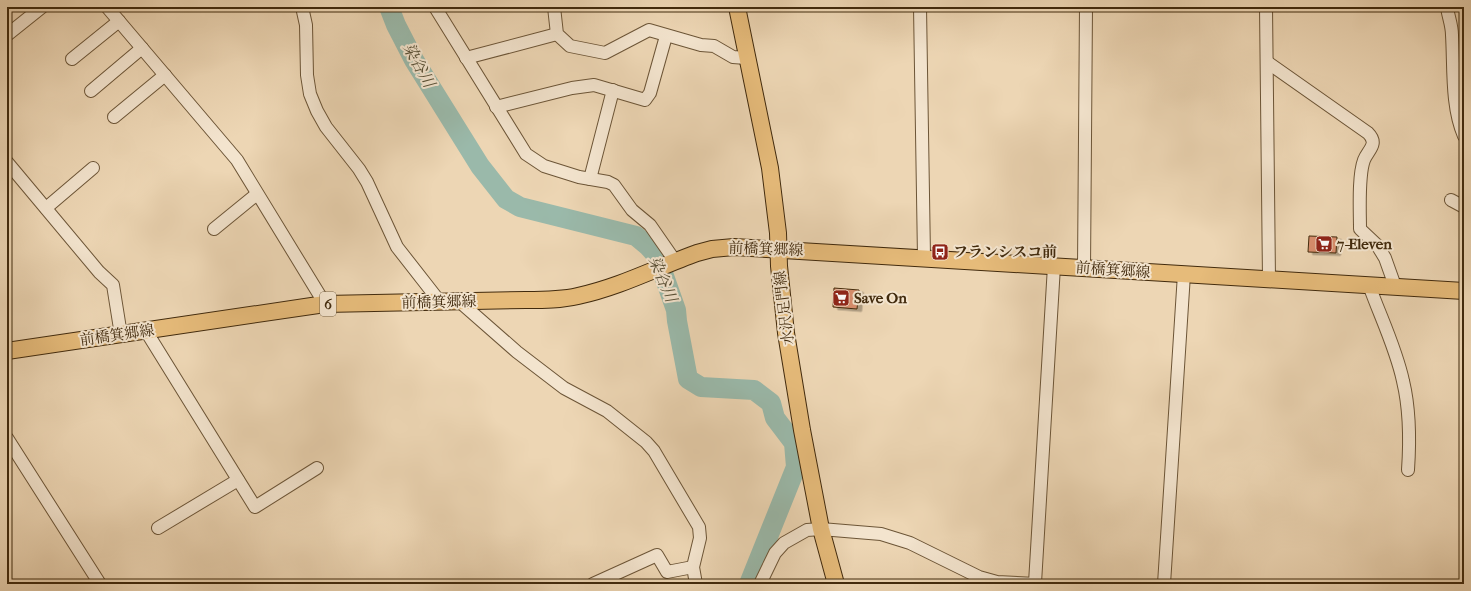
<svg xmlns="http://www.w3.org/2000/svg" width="1471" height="591" viewBox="0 0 1471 591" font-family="'IM FELL French Canon','Noto Serif JP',serif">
	<defs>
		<filter id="shadow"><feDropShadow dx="4.5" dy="2.5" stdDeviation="0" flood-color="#0004"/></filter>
	</defs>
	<rect width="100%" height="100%" fill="#edd6b4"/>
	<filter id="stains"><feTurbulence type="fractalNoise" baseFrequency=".005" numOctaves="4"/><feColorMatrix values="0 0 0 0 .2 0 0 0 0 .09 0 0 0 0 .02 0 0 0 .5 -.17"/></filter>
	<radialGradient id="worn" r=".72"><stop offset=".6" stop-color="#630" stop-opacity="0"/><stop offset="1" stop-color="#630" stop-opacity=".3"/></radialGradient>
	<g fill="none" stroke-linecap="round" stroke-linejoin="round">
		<polyline stroke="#9ab9aa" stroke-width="20" points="389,7 396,25 414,60 480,166 506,199 520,207 636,236 648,246 657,256 676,310 677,321 688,379 701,387 754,390 771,403 775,418 794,443 796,467 749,584"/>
	</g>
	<g fill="#d98e6d" stroke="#412a0d" filter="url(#shadow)">
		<polygon points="1309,236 1337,237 1336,253 1308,252"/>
		<polygon points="834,288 859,290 857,309 833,307"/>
	</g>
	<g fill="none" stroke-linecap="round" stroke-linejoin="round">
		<g stroke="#6c5537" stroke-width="14">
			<g id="minor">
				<polyline points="107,7 237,160 325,304"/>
				<polyline points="302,7 306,25 307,75 310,94 317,111 326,127 359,169 367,182 397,247 440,302"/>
				<polyline points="435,7 526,154 544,166 579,177 608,182 614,185 632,210 650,225 675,261"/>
				<polyline points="554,7 557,34 570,46 605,53 649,30 701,45 714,46 733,57 746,58"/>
				<polyline points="920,7 924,257"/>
				<polyline points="1266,7 1269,279"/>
				<path d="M1447 7C1448 16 1452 25 1452 35 1454 67 1451 106 1464 136"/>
				<polyline points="7,35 42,7"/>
				<polyline points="466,58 557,34"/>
				<polyline points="72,59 119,21"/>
				<path d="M1267 62 1368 133C1379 144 1368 150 1364 160 1358 176 1360 211 1360 229L1377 245 1385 258 1395 286"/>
				<polyline points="91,91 142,48"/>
				<polyline points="496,107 572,88 594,85 645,100 650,93 666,36"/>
				<polyline points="114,117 165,75"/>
				<polyline points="7,162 99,272 113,285 121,335"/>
				<polyline points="590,179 613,90"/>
				<polyline points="1451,200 1464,207"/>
				<polyline points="46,208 93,168"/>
				<polyline points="214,229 257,194"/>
				<polyline points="1084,268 1086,7"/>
				<path d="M1369 285C1380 316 1396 348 1403 381 1410 410 1410 441 1408 470"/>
				<polyline points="460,302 517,352 564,388 607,411 646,442 654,451 699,527 700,538 693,567 696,584"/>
				<polyline points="146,331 255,507 317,468"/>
				<polyline points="7,438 100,584"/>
				<polyline points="158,528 238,480"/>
				<polyline points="1035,583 1054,266"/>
				<polyline points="593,584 657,555 667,572 693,567"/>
				<polyline points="760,584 775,553 784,543 807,530 821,529 881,534 910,543 979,577 997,582 1037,584"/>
				<polyline points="1164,584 1184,274"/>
			</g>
		</g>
		<g stroke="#412a0d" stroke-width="18">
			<g id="major">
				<polyline points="737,7 770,168 778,233 779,266 786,333 802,430 821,529 836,584"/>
				<path d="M7 351 325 304 526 300C544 300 561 300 578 296 620 287 658 267 697 253L712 249 734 247 1464 291"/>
			</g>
		</g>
		<use href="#minor" stroke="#f3e4ce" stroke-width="12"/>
		<use href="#major" stroke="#e6bb7a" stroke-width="16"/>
	</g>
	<defs>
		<g id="supermarket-square" transform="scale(0.9)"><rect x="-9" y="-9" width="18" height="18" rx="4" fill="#8f2418" stroke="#f3e4ce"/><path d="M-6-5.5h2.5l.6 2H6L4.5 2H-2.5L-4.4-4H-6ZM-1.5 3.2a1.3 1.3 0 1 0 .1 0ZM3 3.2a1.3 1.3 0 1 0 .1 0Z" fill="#fff"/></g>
		<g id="bus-square" transform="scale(0.9)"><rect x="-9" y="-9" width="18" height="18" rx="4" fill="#8f2418" stroke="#f3e4ce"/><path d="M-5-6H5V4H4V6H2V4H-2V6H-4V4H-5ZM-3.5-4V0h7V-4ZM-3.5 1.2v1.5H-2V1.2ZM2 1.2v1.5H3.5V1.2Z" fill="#fff"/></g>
	</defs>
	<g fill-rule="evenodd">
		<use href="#supermarket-square" x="1324" y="244"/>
		<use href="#bus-square" x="940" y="252"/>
		<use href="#supermarket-square" x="841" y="298"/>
	</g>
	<g text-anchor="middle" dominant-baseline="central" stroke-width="4" stroke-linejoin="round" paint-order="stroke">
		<rect fill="#f3e4ce" stroke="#766247" stroke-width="1" x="320" y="292" width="16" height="24" rx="3"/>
		<g font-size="14" font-weight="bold" fill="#412a0d">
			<text x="328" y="304">6</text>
		</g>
		<g font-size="15" font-weight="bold" fill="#412a0d" stroke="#f3e4ce" text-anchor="start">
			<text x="1337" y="244">7-Eleven</text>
			<text x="953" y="252">フランシスコ前</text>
			<text x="854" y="298">Save On</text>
		</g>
		<g font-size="15" fill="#412a0d" stroke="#f3e4ce">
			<text transform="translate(766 249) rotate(2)">前橋箕郷線</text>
			<text transform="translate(1113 270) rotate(4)">前橋箕郷線</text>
			<text transform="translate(439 302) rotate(-1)">前橋箕郷線</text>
			<text transform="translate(784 308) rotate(-97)">水沢足門線</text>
			<text transform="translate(117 335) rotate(-8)">前橋箕郷線</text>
		</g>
		<g font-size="16" font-style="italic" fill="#574e34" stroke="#f3e4ce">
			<text transform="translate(419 65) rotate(61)">染谷川</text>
			<text transform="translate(663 279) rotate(67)">染谷川</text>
		</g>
	</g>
	<rect width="1471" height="591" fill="none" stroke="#edd6b4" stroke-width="24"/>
	<rect x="8" y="8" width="1455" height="575" fill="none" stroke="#412a0d" stroke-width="2"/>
	<rect x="12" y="12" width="1447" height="567" fill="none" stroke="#412a0d"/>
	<rect width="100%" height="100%" filter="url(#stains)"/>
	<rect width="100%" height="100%" fill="url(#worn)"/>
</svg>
